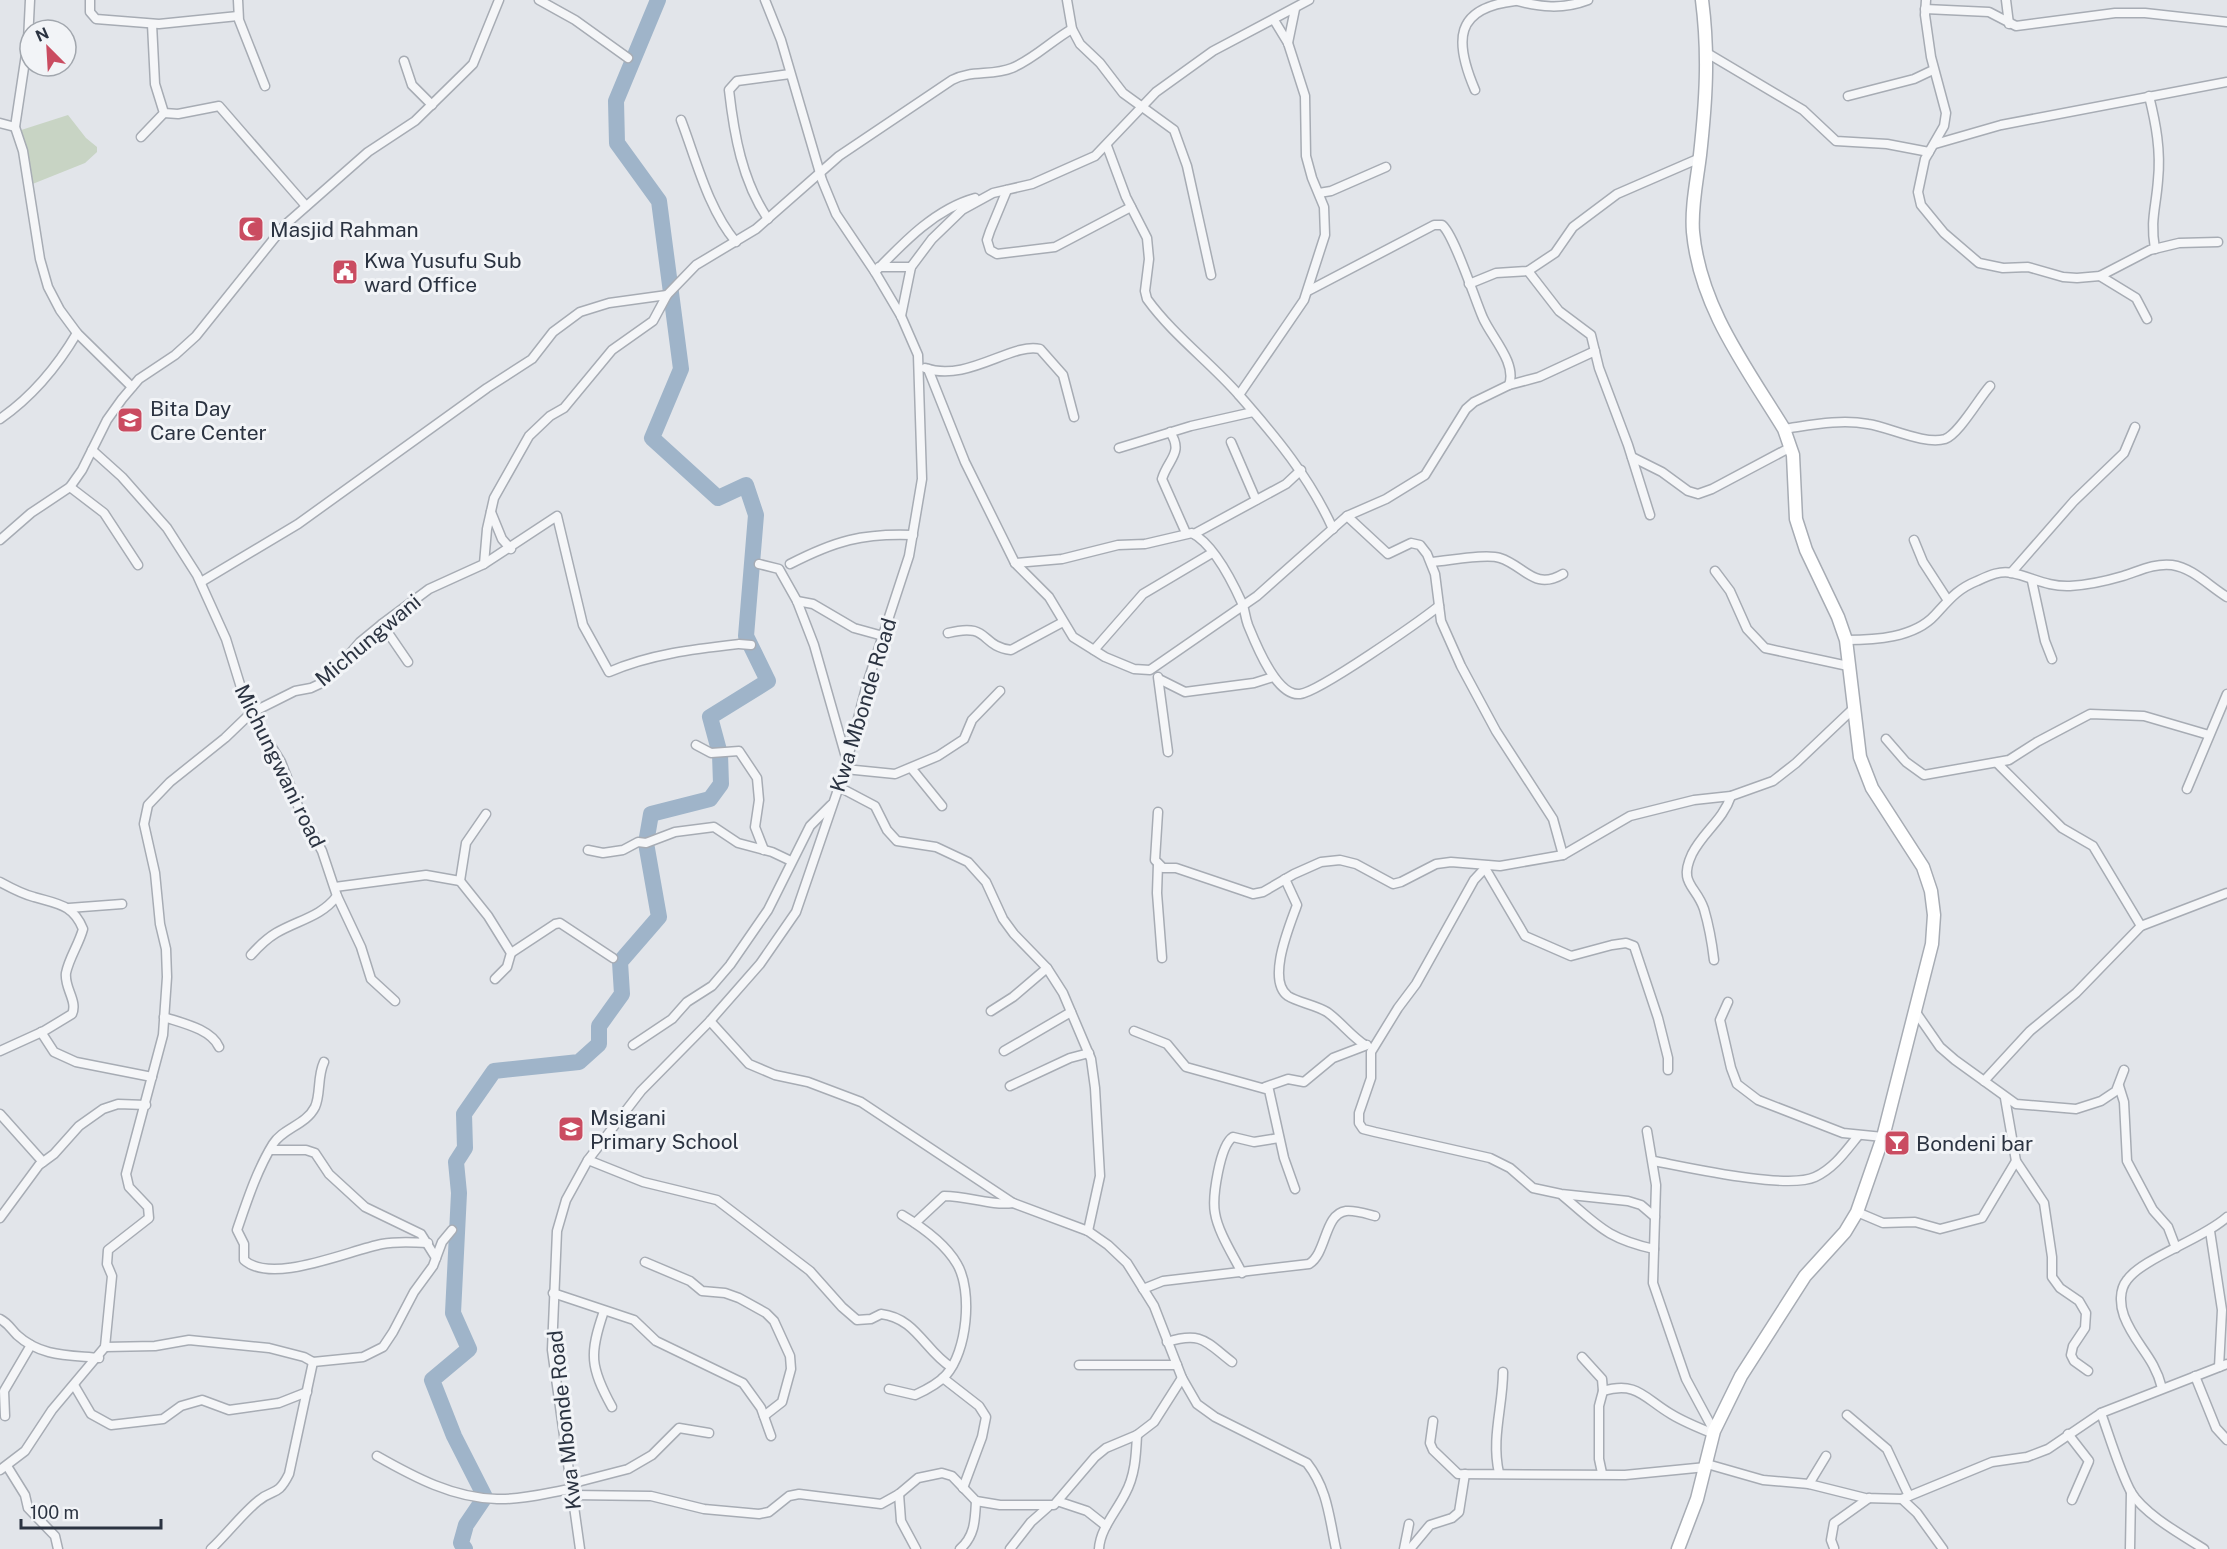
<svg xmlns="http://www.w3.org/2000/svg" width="2227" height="1549" viewBox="0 0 2227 1549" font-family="'Public Sans',sans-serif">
	<rect width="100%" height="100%" fill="#e2e5ea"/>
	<polygon fill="#c8d4c4" points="68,115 86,138 97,147 97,152 85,163 25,187 15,132"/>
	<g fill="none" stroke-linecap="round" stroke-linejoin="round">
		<polyline stroke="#9fb4c9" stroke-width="16" points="465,1549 461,1543 466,1525 485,1497 454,1436 432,1380 469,1349 453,1313 459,1193 456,1162 465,1148 464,1114 494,1071 579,1062 599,1044 599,1026 622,994 620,962 659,917 646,843 651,814 710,799 721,784 720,754 710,717 768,681 746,636 756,515 746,485 718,498 652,438 681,369 659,201 617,143 616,101 658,0"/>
		<g stroke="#a7acb4" stroke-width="11">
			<g id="street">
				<polyline points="30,0 28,41 15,127 23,151 40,259 48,287 60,310 77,333 132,387"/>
				<polyline points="90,0 90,12 96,19 159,24 238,16"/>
				<polyline points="238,0 239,20 265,86"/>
				<polyline points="539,0 575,20 628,58"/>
				<polyline points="1067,0 1072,29 1080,44 1100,63 1123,93 1174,130 1187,166 1211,275"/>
				<path d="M1513 0C1540 7 1562 10 1588 0"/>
				<polyline points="1926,0 1925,15 1931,57 1946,113 1944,126 1925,159 1918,192 1921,205 1944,233 1979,263 2003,268 2028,267 2063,277 2077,278 2100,276 2150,250 2179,243 2218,242"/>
				<polyline points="2006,0 2009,24"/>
				<polyline points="1925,9 1989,12 2016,26 2115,13 2145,13 2227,22"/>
				<polyline points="1288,43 1295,9"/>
				<polyline points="1707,53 1803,110 1836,141 1887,144 1929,152"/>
				<polyline points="404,61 412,85 432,105"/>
				<path d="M1475 90C1454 41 1454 8 1515 1"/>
				<polyline points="1848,96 1914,79 1933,70"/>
				<path d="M2149 96C2156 124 2161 151 2158 180 2156 208 2150 220 2155 249"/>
				<polyline points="164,113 178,114 219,106 306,206"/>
				<path d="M681 120C696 159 708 209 736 242"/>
				<polyline points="0,123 15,127"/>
				<polyline points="141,137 164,113 155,84 152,24"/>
				<polyline points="1935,144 2001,125 2227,82"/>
				<path d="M1107 146 1126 197 1147 238 1149 259 1145 291 1147 299C1173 335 1210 362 1239 395 1276 437 1310 478 1333 529"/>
				<polyline points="1007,190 990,231 987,240 990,250 997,254 1055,247 1131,207"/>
				<polyline points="1319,193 1331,191 1386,167"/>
				<path d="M768 219C742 181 734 134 729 90L737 81 790 74"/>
				<polyline points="879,267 911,267"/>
				<polyline points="1528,271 1559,311 1591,335 1599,368 1628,445 1650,515"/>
				<path d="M875 272C903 243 935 209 975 198"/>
				<polyline points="2100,276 2136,298 2147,319"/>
				<polyline points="1469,284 1496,273 1528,271 1555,253 1573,227 1617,194 1700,158"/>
				<polyline points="901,316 911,267 932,239 962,210 993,193 1032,184 1095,156 1156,92 1213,51 1309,0"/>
				<path d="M925 368C967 383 1012 342 1040 349L1063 375 1074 417"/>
				<path d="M928 369 965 462 1015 563 1049 597 1073 637 1105 657 1134 669 1150 670 1257 596 1347 516 1386 499 1425 475 1466 409 1474 402 1509 385C1517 363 1492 338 1483 318 1475 300 1454 234 1442 225H1434L1308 291"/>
				<polyline points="1509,385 1539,377 1595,351"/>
				<polyline points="1239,395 1304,300 1325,235 1324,207 1312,178 1306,156 1305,96 1288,43 1274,20"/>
				<path d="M0 419C33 396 57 367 77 333"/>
				<path d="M1784 429C1812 425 1840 419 1868 424 1889 427 1924 445 1945 439 1959 434 1979 398 1990 386"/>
				<path d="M1170 432C1184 453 1168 459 1162 479L1186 533"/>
				<polyline points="1231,442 1256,500"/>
				<polyline points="1119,448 1191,426 1253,412"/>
				<polyline points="92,450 122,477 167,528 197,575 226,639 247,707 281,762 300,811 322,851 337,896 361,947 371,979 395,1001"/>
				<polyline points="1632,457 1662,472 1688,491 1698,494 1712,489 1791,447"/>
				<polyline points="70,487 104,513 138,565"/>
				<polyline points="491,512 502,539 511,549"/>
				<polyline points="1347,516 1388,554 1411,543 1420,545 1427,554 1435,574 1441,621 1461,666 1496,731 1553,819 1563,855"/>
				<polyline points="1194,534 1286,484 1301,470"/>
				<polyline points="0,540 31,513 70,487 82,470 107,420 122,399 139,379 175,355 196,336 285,225 368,152 415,121 467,70 473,64 499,0"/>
				<polyline points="1914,540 1923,562 1947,599"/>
				<path d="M1431 562C1448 561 1486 553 1500 558 1525 566 1534 591 1563 574"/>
				<path d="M1015 563 1062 559 1118 545 1145 544 1192 533C1213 544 1232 581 1242 603 1245 610 1245 617 1248 625 1255 642 1276 697 1300 694 1319 692 1420 621 1439 606"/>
				<path d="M484 564 557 516 583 625 609 672C650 654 695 649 739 644L751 645"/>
				<polyline points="759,564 779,569 797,601 814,645 847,761"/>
				<path d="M790 564C835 541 862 533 913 535"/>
				<polyline points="1715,571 1730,591 1747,629 1765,648 1848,666"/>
				<polyline points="2011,573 2074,501 2124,453 2135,427"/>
				<polyline points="2032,581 2045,641 2052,659"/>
				<path d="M201 582 298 524 487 388 532 359 553 332 580 312 609 303 667 295 696 265 756 229 839 156 952 80C970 70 993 76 1012 68 1034 59 1051 41 1072 29"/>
				<polyline points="797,601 813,604 854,628 883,636"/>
				<polyline points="382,624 408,662"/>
				<path d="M948 633C991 622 979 646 1011 650L1063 622"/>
				<path d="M1846 640C1875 640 1914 638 1935 615 1949 600 1957 589 1977 581 1988 576 2000 570 2012 573 2032 577 2047 587 2070 586 2088 585 2106 581 2123 576 2139 571 2154 563 2172 565 2193 568 2209 586 2227 597"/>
				<polyline points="1094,650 1143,594 1212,553"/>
				<polyline points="1158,677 1168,752"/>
				<polyline points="1159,679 1185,692 1254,683 1273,677"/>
				<polyline points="1886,739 1906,762 1924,775 2009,760 2037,742 2090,714 2144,716 2209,735"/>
				<polyline points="696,745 711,753 739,751 757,778 759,800 755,827 764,850"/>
				<polyline points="1997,763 2062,828 2093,846 2141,926"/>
				<polyline points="845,769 895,774 938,756 964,739 972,720 1000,691"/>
				<polyline points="912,769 942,806"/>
				<polyline points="839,787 875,806 887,830 897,841 936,847 968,862 986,882 1003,919 1014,934 1047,968 1063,993 1091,1059 1095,1088 1100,1176 1088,1231"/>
				<polyline points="2187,789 2227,694"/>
				<polyline points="1158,812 1155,860 1163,868 1176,868 1253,894 1263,892 1294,874 1321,862 1340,860 1356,864 1393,884 1401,882 1436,864 1451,862 1500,866 1563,855 1630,816 1694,800 1731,796 1773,781 1796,763 1854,708"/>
				<polyline points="588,850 603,853 623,850 638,842 646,843 675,832 714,827 738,843 772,852 791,861"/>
				<polyline points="1158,864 1157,893 1162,958"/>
				<polyline points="1487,866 1474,880 1416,984 1398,1008 1371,1052 1371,1078 1359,1113 1359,1123 1363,1129 1375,1132 1490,1158 1510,1168 1533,1188 1561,1194 1628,1201 1641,1205 1655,1217"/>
				<polyline points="1485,868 1525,936 1571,956 1612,945 1626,943 1634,946 1658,1018 1668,1058 1668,1070"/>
				<path d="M1285 879 1297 905C1290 925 1266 980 1288 996 1297 1002 1316 1005 1327 1012 1341 1022 1351 1036 1365 1045"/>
				<polyline points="460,881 466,843 486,814"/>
				<path d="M0 882C11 888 22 894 34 897 57 904 73 904 83 929 79 944 69 958 66 973 64 988 78 1001 72 1014L44 1031 0 1051"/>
				<polyline points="335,887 426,875 460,881 488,916 511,953 507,967 495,979"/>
				<polyline points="69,908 122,904"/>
				<polyline points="511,953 555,924 560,923 613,958"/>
				<path d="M251 955C259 946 266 939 276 933 298 920 321 917 337 896"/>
				<path d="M1714 960C1712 943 1709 926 1704 909 1696 885 1678 884 1692 854 1703 832 1723 820 1731 796"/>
				<polyline points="1728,1002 1720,1020 1731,1068 1737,1084 1758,1100 1843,1133 1883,1137"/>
				<polyline points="991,1011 1013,997 1047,968"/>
				<polyline points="1915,1011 1940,1047 1955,1060 2016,1104 2076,1109 2101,1101 2116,1091 2124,1070"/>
				<path d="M164 1017C182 1023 211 1029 219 1047"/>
				<path d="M710 1021 749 1064 775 1075 808 1082 861 1102 1013 1203 1088 1231 1108 1245 1127 1263 1154 1306 1182 1378 1197 1404 1215 1417 1307 1463C1328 1490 1329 1517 1336 1549"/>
				<polyline points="1134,1031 1167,1044 1186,1067 1269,1090 1284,1158 1295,1189"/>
				<polyline points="41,1032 54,1052 76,1062 152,1077"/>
				<polyline points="633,1045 672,1019 687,1002 712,986 730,965 768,910 810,826 831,805"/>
				<polyline points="1004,1051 1071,1012"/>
				<path d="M324 1062C317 1077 321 1094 315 1107 306 1125 283 1128 273 1144 257 1170 247 1201 237 1230L244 1244V1260C272 1285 347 1251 382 1244 397 1241 413 1242 428 1243"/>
				<polyline points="1984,1081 2030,1031 2076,993 2141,926 2227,893"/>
				<polyline points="1010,1086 1070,1058 1089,1053"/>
				<polyline points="2119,1086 2124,1102 2127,1161 2153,1210 2168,1227 2176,1248"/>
				<polyline points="1265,1087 1288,1079 1304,1082 1333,1058 1367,1045"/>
				<polyline points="0,1114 43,1162"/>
				<polyline points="1647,1131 1656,1185 1653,1283 1686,1379 1714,1431"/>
				<polyline points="271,1150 306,1150 315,1153 329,1174 365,1207 421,1234 436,1258"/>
				<path d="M588 1160 643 1182 717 1200 810 1271 842 1307 857 1320 871 1319 881 1314C916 1318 925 1351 951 1367"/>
				<path d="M1654 1161C1686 1167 1787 1190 1815 1177 1834 1168 1845 1152 1858 1136"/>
				<polyline points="2016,1161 2044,1203 2052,1257 2052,1277 2060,1288 2079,1301 2086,1313 2085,1328 2073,1346 2071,1355 2074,1361 2088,1371"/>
				<path d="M1563 1196C1599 1226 1606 1238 1654 1249"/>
				<polyline points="1857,1212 1883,1223 1915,1222 1940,1229 1982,1218 2016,1161 2005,1098"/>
				<polyline points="0,1218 39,1165 54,1154 79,1126 103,1109 118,1104 146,1105"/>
				<path d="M915 1223 944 1196C969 1196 990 1206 1013 1203"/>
				<polyline points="2210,1231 2222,1310 2219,1367"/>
				<polyline points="645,1262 690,1281 702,1291 725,1293 739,1298 766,1313 774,1321 790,1356 791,1369 782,1402 764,1416"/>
				<path d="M1242 1273C1233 1255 1218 1232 1215 1213 1212 1197 1220 1145 1233 1137L1254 1142 1279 1138"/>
				<path d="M1143 1289 1163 1281 1309 1264C1327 1253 1324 1214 1346 1211 1355 1210 1367 1214 1375 1216"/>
				<polyline points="553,1293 634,1320 656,1341 743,1383 761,1408 771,1436"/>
				<path d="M604 1311C589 1354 590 1367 612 1407"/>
				<path d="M0 1319C8 1323 11 1329 17 1335 41 1357 69 1355 99 1358"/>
				<path d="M1167 1342C1202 1331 1206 1342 1232 1362"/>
				<polyline points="105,1347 155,1346 189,1340 269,1348 304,1357 313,1362 363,1357 383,1347 393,1332 414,1292 433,1266 442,1242 452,1230"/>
				<polyline points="1582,1357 1602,1379 1603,1391 1599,1406 1599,1459 1602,1473"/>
				<polyline points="1079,1365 1177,1365"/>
				<polyline points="2195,1376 2216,1428 2227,1440"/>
				<polyline points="943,1378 979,1406 986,1417 982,1437 963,1488"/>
				<polyline points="74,1385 91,1414 111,1425 163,1419 181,1406 202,1400 229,1410 279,1403 307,1392"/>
				<path d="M2162 1388C2154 1356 2135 1345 2124 1316 2120 1305 2119 1290 2127 1280 2143 1258 2201 1240 2227 1217"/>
				<path d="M889 1389 915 1395C926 1390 938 1384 946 1375 967 1352 973 1291 957 1264 945 1243 922 1227 902 1215"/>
				<path d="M1603 1391C1637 1381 1644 1398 1671 1414 1684 1422 1699 1428 1714 1434"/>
				<path d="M2101 1413C2109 1435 2120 1472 2131 1492 2144 1514 2182 1535 2204 1549"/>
				<polyline points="1847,1415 1887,1449 1909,1496"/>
				<polyline points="5,1416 4,1391 31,1345"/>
				<polyline points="1433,1421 1430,1443 1433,1450 1458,1474 1625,1475 1706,1467"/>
				<polyline points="2068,1434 2089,1461 2072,1500"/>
				<path d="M377 1456C414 1477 453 1498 497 1499 521 1500 547 1493 570 1489"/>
				<polyline points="1707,1464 1763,1480 1809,1484 1865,1498 1902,1499 1992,1462 2027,1457 2048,1449 2101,1413 2227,1364"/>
				<polyline points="7,1466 25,1495 28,1508 55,1536 58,1549"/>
				<polyline points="0,1470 25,1451 52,1410 105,1347 112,1276 107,1264 108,1250 149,1218 148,1207 129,1187 126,1174 163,1035 167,977 166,949 160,924 155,873 144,824 148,805 170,782 225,738 251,713 295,691 311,688 326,681 360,642 382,624 429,589 484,564 487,529 494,498 529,436 550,416 564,408 612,350 653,321 667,295"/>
				<path d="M1499 1473C1491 1438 1503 1406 1503 1372"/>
				<polyline points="570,1484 628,1469 652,1455 679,1428 709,1433"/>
				<polyline points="1809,1484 1826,1456"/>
				<polyline points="899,1494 901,1521 916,1549"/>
				<polyline points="571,1495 651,1496 704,1509 759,1514 769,1512 789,1496 799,1494 881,1504 899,1494 918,1478 942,1473 952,1476 976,1501 1000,1505 1054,1505 1095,1457 1106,1448 1137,1435 1154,1422 1182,1378"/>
				<polyline points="1902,1499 1917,1513 1943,1549"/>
				<polyline points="1060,1502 1087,1511 1106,1526"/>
				<polyline points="1834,1548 1831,1540 1834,1523 1869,1498"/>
				<path d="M211 1549C227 1534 242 1514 258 1501 273 1488 277 1498 289 1474L313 1362"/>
				<polyline points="580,1549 552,1350 557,1231 566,1200 588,1160 641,1091 710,1021 760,964 796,912 845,769 867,684 909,556 922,479 918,355 901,316 875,272 836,214 822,180 781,40 765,0"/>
				<path d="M960 1549C975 1536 975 1520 976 1501"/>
				<polyline points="1010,1549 1031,1522 1048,1507"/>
				<path d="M1099 1549C1100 1529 1116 1512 1125 1494 1135 1476 1136 1456 1137 1435"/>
				<polyline points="1404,1549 1409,1524"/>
				<polyline points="1410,1549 1430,1525 1452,1518 1459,1512 1465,1474"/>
				<polyline points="2130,1549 2131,1492"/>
			</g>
		</g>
		<g stroke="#a7acb4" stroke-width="15">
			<path id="secondary" d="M1678 1549 1697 1499 1714 1431 1741 1376 1805 1276 1845 1232 1857 1212 1883 1137 1932 944 1934 915 1931 891 1923 867 1872 788 1860 757 1846 640 1838 617 1806 550 1796 519 1793 455 1784 429C1746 367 1700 307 1693 232 1691 207 1697 180 1700 155 1706 101 1709 54 1702 0"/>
		</g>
		<use href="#street" stroke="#f5f6f8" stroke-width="8"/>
		<use href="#secondary" stroke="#fff" stroke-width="12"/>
	</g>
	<defs>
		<g id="mosque-square" transform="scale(1.35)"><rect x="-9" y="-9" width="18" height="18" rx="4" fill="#ca4c61" stroke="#f2f4f7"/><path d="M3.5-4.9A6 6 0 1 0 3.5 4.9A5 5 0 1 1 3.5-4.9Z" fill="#fff"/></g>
		<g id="civic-square" transform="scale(1.35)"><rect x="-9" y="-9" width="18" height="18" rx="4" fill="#ca4c61" stroke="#f2f4f7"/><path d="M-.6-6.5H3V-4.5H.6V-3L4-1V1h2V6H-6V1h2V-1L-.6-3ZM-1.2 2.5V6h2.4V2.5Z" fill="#fff"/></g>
		<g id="school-square" transform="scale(1.35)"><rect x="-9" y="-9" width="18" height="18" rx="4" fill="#ca4c61" stroke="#f2f4f7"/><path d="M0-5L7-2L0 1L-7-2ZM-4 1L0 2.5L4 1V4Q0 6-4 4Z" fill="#fff"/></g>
		<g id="bar-square" transform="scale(1.35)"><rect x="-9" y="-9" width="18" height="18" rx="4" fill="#ca4c61" stroke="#f2f4f7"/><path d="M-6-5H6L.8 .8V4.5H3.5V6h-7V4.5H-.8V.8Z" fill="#fff"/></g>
	</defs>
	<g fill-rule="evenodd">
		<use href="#mosque-square" x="251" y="229"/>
		<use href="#civic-square" x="345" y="272"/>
		<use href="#school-square" x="130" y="420"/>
		<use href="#school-square" x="571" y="1129"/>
		<use href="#bar-square" x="1897" y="1143"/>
	</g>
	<g text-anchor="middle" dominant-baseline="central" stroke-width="6" stroke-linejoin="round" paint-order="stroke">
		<g font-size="21" fill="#2b3341" stroke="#f2f4f7" text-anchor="start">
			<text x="270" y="229">Masjid Rahman</text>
			<text x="364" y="260">Kwa Yusufu Sub<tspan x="364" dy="24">ward Office</tspan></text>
			<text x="150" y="408">Bita Day<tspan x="150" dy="24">Care Center</tspan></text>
			<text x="590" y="1117">Msigani<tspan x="590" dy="24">Primary School</tspan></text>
			<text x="1916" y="1143">Bondeni bar</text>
		</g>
		<g font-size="21" fill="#2b3341" stroke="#f2f4f7">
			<text transform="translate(368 640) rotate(-40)">Michungwani</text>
			<text transform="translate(863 705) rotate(-73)">Kwa Mbonde Road</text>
			<text transform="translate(280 766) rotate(64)">Michungwani road</text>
			<text transform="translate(564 1420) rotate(-96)">Kwa Mbonde Road</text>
		</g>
	</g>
	<g transform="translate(48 48) rotate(336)"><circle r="28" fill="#f2f4f7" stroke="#a2a7ae" stroke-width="1.5"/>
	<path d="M0-4.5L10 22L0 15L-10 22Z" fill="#ca4c61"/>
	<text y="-9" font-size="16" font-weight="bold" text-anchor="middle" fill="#2b3341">N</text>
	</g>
	<path d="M21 1519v9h140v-9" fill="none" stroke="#2b3341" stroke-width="3"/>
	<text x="30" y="1519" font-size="18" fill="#2b3341" stroke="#f2f4f7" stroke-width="4.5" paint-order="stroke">100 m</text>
</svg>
